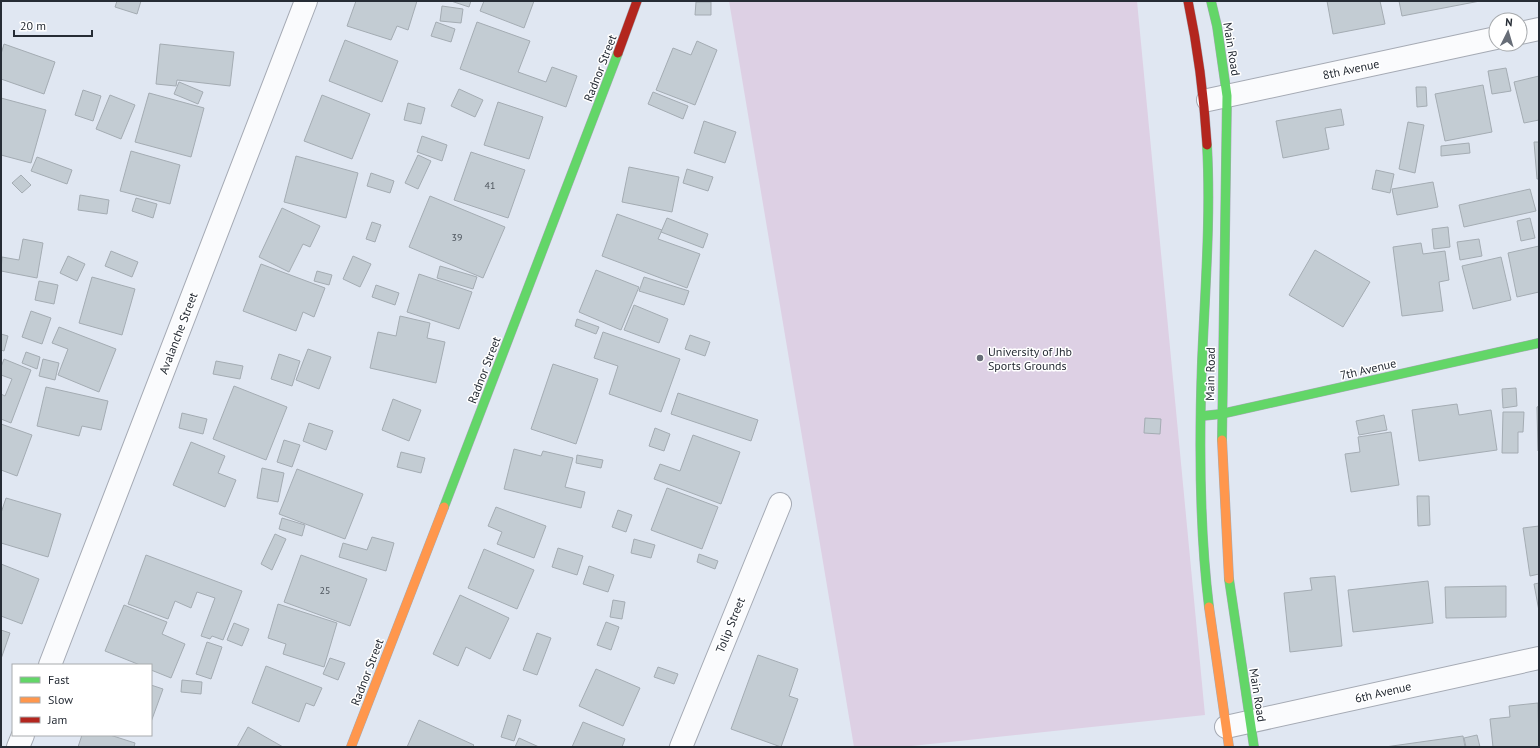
<svg xmlns="http://www.w3.org/2000/svg" width="1540" height="748" viewBox="0 0 1540 748" font-family="'PT Sans',sans-serif">
	<rect width="100%" height="100%" fill="#e0e7f2"/>
	<polygon fill="#ddd0e4" points="729,1 1137,1 1205,715 902,747 854,747"/>
	<g fill="#c3ccd3" stroke="#a4acb3">
		<polygon points="117,1 141,1 137,14 115,7"/>
		<polygon points="356,1 417,1 408,30 397,26 391,40 347,26"/>
		<polygon points="451,1 471,1 469,7"/>
		<polygon points="484,1 534,1 524,28 480,11"/>
		<polygon points="1327,1 1380,1 1385,24 1333,34"/>
		<polygon points="1399,1 1480,1 1402,16"/>
		<polygon points="696,2 711,2 711,15 695,15"/>
		<polygon points="442,6 463,9 461,23 440,21"/>
		<polygon points="436,22 455,29 451,42 431,36"/>
		<polygon points="477,22 530,41 518,72 546,82 552,67 577,76 566,107 460,69"/>
		<polygon points="345,40 398,61 382,102 329,81"/>
		<polygon points="697,41 717,50 695,105 656,90 673,48 691,55"/>
		<polygon points="4,44 55,62 44,94 1,79 1,54"/>
		<polygon points="160,44 234,52 230,86 177,80 176,86 156,84"/>
		<polygon points="1506,68 1511,91 1492,94 1488,71"/>
		<polygon points="1539,76 1539,120 1524,123 1514,82"/>
		<polygon points="179,82 203,92 198,104 174,94"/>
		<polygon points="1483,85 1492,132 1445,141 1435,94"/>
		<polygon points="1416,87 1426,87 1427,106 1417,107"/>
		<polygon points="459,89 483,100 475,117 451,106"/>
		<polygon points="83,90 101,96 93,121 75,115"/>
		<polygon points="653,92 688,106 683,119 648,104"/>
		<polygon points="149,93 204,108 191,157 135,142"/>
		<polygon points="110,95 135,105 121,139 96,129"/>
		<polygon points="322,95 370,114 352,159 304,141"/>
		<polygon points="1,98 46,110 31,163 1,155"/>
		<polygon points="498,102 543,117 529,159 484,145"/>
		<polygon points="408,103 425,108 421,124 404,120"/>
		<polygon points="1341,109 1344,125 1325,128 1329,149 1283,158 1276,121"/>
		<polygon points="704,121 736,132 725,163 694,153"/>
		<polygon points="1408,122 1424,125 1415,173 1399,169"/>
		<polygon points="422,136 447,145 442,161 417,152"/>
		<polygon points="1534,142 1539,142 1539,179 1537,179"/>
		<polygon points="1469,143 1470,153 1441,156 1441,146"/>
		<polygon points="131,151 180,165 170,204 120,191"/>
		<polygon points="471,152 525,170 508,218 454,200"/>
		<polygon points="418,155 431,161 418,189 405,183"/>
		<polygon points="296,156 358,173 346,218 284,202"/>
		<polygon points="37,157 72,170 67,184 31,171"/>
		<polygon points="629,167 679,177 672,212 622,202"/>
		<polygon points="687,169 713,177 708,191 683,183"/>
		<polygon points="1376,170 1394,174 1390,193 1372,189"/>
		<polygon points="371,173 394,181 390,193 367,186"/>
		<polygon points="21,175 31,185 22,193 12,183"/>
		<polygon points="1433,182 1438,207 1397,215 1392,189"/>
		<polygon points="1530,189 1536,211 1464,227 1459,205"/>
		<polygon points="80,195 109,200 107,214 78,210"/>
		<polygon points="430,196 505,227 483,278 409,247"/>
		<polygon points="136,198 157,204 153,218 132,211"/>
		<polygon points="282,208 320,226 310,247 303,244 289,272 259,257"/>
		<polygon points="617,214 662,230 658,239 700,254 687,288 602,256"/>
		<polygon points="667,218 708,234 703,248 661,232"/>
		<polygon points="1530,218 1535,238 1521,241 1517,221"/>
		<polygon points="372,222 381,225 375,242 366,239"/>
		<polygon points="1448,227 1450,247 1434,249 1432,229"/>
		<polygon points="23,239 43,243 37,278 1,271 2,257 19,260"/>
		<polygon points="1479,239 1482,256 1460,260 1457,242"/>
		<polygon points="1421,243 1423,254 1445,251 1449,280 1439,282 1443,311 1402,316 1393,247"/>
		<polygon points="1539,246 1539,292 1517,297 1508,253"/>
		<polygon points="1315,250 1370,282 1343,327 1289,295"/>
		<polygon points="111,251 138,262 132,277 105,266"/>
		<polygon points="68,256 85,264 77,281 60,273"/>
		<polygon points="353,256 371,264 360,287 343,279"/>
		<polygon points="1501,257 1511,300 1473,309 1462,266"/>
		<polygon points="261,264 325,288 314,317 303,312 296,331 243,311"/>
		<polygon points="440,266 477,277 473,289 437,278"/>
		<polygon points="596,270 639,287 621,330 579,312"/>
		<polygon points="317,271 332,275 329,285 314,281"/>
		<polygon points="419,274 472,292 459,329 407,312"/>
		<polygon points="92,277 135,289 122,335 79,323"/>
		<polygon points="644,277 689,291 684,305 639,291"/>
		<polygon points="39,281 58,285 54,304 35,300"/>
		<polygon points="376,285 399,293 395,305 372,297"/>
		<polygon points="634,305 668,319 659,343 624,330"/>
		<polygon points="31,311 51,318 42,344 22,337"/>
		<polygon points="400,316 430,323 427,338 445,342 436,383 370,368 378,332 396,336"/>
		<polygon points="577,319 599,327 596,334 575,326"/>
		<polygon points="59,327 116,349 99,392 58,375 68,349 52,343"/>
		<polygon points="603,332 680,359 661,412 609,394 618,366 594,358"/>
		<polygon points="1,334 8,336 4,351 1,350"/>
		<polygon points="690,335 710,342 705,356 685,349"/>
		<polygon points="308,349 331,357 319,389 296,380"/>
		<polygon points="26,352 40,357 37,369 22,363"/>
		<polygon points="279,354 300,361 292,386 271,379"/>
		<polygon points="4,359 31,370 11,423 1,419 1,394 5,396 12,379 1,375 1,367"/>
		<polygon points="43,359 59,363 55,380 39,376"/>
		<polygon points="216,361 243,366 240,379 213,374"/>
		<polygon points="553,364 598,379 576,444 531,429"/>
		<polygon points="234,386 287,407 266,460 213,439"/>
		<polygon points="46,387 108,401 101,430 82,426 79,436 37,426"/>
		<polygon points="1516,388 1517,406 1503,408 1502,389"/>
		<polygon points="678,393 758,420 751,441 671,414"/>
		<polygon points="393,399 421,410 409,441 382,430"/>
		<polygon points="1457,404 1459,415 1491,410 1497,450 1419,461 1412,410"/>
		<polygon points="1539,406 1539,451 1538,451 1537,407"/>
		<polygon points="1503,412 1524,412 1523,432 1518,432 1518,453 1502,453"/>
		<polygon points="182,413 207,419 203,434 179,428"/>
		<polygon points="1384,415 1387,430 1359,435 1356,421"/>
		<polygon points="1145,418 1161,419 1160,434 1144,433"/>
		<polygon points="309,423 333,431 326,450 303,441"/>
		<polygon points="1,424 32,435 17,476 1,470"/>
		<polygon points="655,428 670,434 664,451 649,446"/>
		<polygon points="1391,432 1399,485 1351,492 1345,454 1360,452 1358,437"/>
		<polygon points="693,435 740,452 721,504 654,479 660,464 680,471"/>
		<polygon points="284,440 300,445 292,467 277,462"/>
		<polygon points="191,442 225,456 218,473 236,480 225,507 173,485"/>
		<polygon points="514,449 541,456 543,451 573,458 565,487 585,492 581,508 504,489"/>
		<polygon points="401,452 425,458 421,473 397,467"/>
		<polygon points="577,455 603,460 601,468 576,463"/>
		<polygon points="262,468 284,473 278,502 257,498"/>
		<polygon points="297,469 363,494 345,539 279,514"/>
		<polygon points="667,488 718,507 702,549 651,530"/>
		<polygon points="1417,496 1429,496 1430,525 1418,526"/>
		<polygon points="6,498 61,514 48,557 1,543 1,513"/>
		<polygon points="496,507 546,526 534,558 497,544 502,532 488,526"/>
		<polygon points="618,510 632,515 626,532 612,527"/>
		<polygon points="282,518 305,525 302,536 279,529"/>
		<polygon points="1539,526 1539,574 1530,576 1523,528"/>
		<polygon points="275,534 286,539 272,570 261,564"/>
		<polygon points="372,537 394,543 386,571 339,557 343,543 367,550"/>
		<polygon points="634,539 655,545 651,558 631,553"/>
		<polygon points="558,548 583,556 577,575 552,567"/>
		<polygon points="484,549 534,570 517,609 468,588"/>
		<polygon points="699,554 718,561 715,569 697,562"/>
		<polygon points="146,555 242,591 223,640 212,636 210,639 201,636 215,598 197,592 191,608 175,601 168,619 128,604"/>
		<polygon points="301,555 367,579 350,626 284,602"/>
		<polygon points="1,564 39,579 22,624 1,616"/>
		<polygon points="589,566 614,575 608,592 583,584"/>
		<polygon points="1335,576 1342,646 1290,652 1284,593 1312,590 1310,578"/>
		<polygon points="1428,581 1433,623 1353,632 1348,590"/>
		<polygon points="1539,583 1539,611 1534,584"/>
		<polygon points="1506,586 1506,617 1446,618 1445,587"/>
		<polygon points="460,595 509,618 490,659 466,647 458,666 433,654"/>
		<polygon points="613,600 625,602 622,619 610,617"/>
		<polygon points="278,604 337,623 324,667 283,654 286,644 268,638"/>
		<polygon points="124,605 167,622 162,634 185,644 171,678 151,670 151,665 140,665 105,651"/>
		<polygon points="606,622 619,627 611,650 597,645"/>
		<polygon points="234,623 249,629 242,646 227,640"/>
		<polygon points="1,630 10,633 1,659"/>
		<polygon points="537,633 551,638 537,675 523,670"/>
		<polygon points="207,642 222,647 211,679 196,674"/>
		<polygon points="758,655 798,669 789,696 798,699 781,747 731,729"/>
		<polygon points="330,658 345,663 338,680 323,674"/>
		<polygon points="266,666 322,688 314,706 306,703 299,722 252,703"/>
		<polygon points="658,667 678,674 674,684 654,677"/>
		<polygon points="596,669 640,688 623,726 579,706"/>
		<polygon points="182,680 202,682 201,694 181,692"/>
		<polygon points="151,685 163,689 151,722"/>
		<polygon points="1538,703 1539,747 1493,747 1490,719 1510,717 1509,706"/>
		<polygon points="508,715 521,720 514,741 501,737"/>
		<polygon points="419,720 474,745 472,747 407,747"/>
		<polygon points="583,722 625,739 622,747 572,747"/>
		<polygon points="248,727 283,747 237,747"/>
		<polygon points="82,735 110,735 135,743 134,747 78,747"/>
		<polygon points="1477,735 1480,747 1466,747 1464,738"/>
		<polygon points="1463,736 1465,747 1385,747"/>
		<polygon points="519,738 539,747 515,747"/>
	</g>
	<g fill="none" stroke-linecap="round" stroke-linejoin="round">
		<g stroke="#a5aab4" stroke-width="24">
			<g id="street">
				<polyline points="1520,33 1539,29"/>
				<polyline points="1208,100 1496,38"/>
				<polyline points="50,665 306,1"/>
				<polyline points="1226,727 1539,658"/>
				<polyline points="18,747 23,735"/>
				<polyline points="681,747 780,504"/>
			</g>
		</g>
		<g stroke="#a5aab4" stroke-width="10">
			<g id="fast">
				<polyline points="1211,1 1217,26 1227,96 1222,440"/>
				<path d="M1207 145C1211 217 1205 290 1202 362 1199 444 1199 526 1209 607"/>
				<polyline points="1202,416 1221,414 1539,343"/>
				<polyline points="444,507 618,53"/>
				<polyline points="1229,579 1254,747"/>
			</g>
		</g>
		<g stroke="#a5aab4" stroke-width="10">
			<g id="slow">
				<polyline points="1222,440 1229,579"/>
				<polyline points="1209,607 1229,747"/>
				<polyline points="351,747 444,507"/>
			</g>
		</g>
		<g stroke="#a5aab4" stroke-width="10">
			<g id="jam">
				<path d="M1188 1C1198 49 1204 96 1207 145"/>
				<polyline points="618,53 637,1"/>
			</g>
		</g>
		<use href="#street" stroke="#fafbfd" stroke-width="22"/>
		<use href="#fast" stroke="#63d668" stroke-width="9"/>
		<use href="#slow" stroke="#ff974d" stroke-width="9"/>
		<use href="#jam" stroke="#b3261e" stroke-width="9"/>
	</g>
	<circle fill="#676d77" stroke="#fff" stroke-width="1.5" cx="980" cy="358" r="4"/>
	<g text-anchor="middle" dominant-baseline="central" stroke-width="3" stroke-linejoin="round" paint-order="stroke">
		<g font-size="10" fill="#4d545c">
			<text x="490" y="185">41</text>
			<text x="457" y="237">39</text>
			<text x="325" y="590">25</text>
		</g>
		<g font-size="12" fill="#262c35" stroke="#fff">
			<text transform="translate(1232 49) rotate(81)">Main Road</text>
			<text transform="translate(600 68) rotate(-69)">Radnor Street</text>
			<text transform="translate(1351 69) rotate(-12)">8th Avenue</text>
			<text transform="translate(178 333) rotate(-69)">Avalanche Street</text>
			<text transform="translate(1368 369) rotate(-13)">7th Avenue</text>
			<text transform="translate(484 370) rotate(-69)">Radnor Street</text>
			<text transform="translate(1210 374) rotate(-89)">Main Road</text>
			<text transform="translate(730 625) rotate(-68)">Tolip Street</text>
			<text transform="translate(367 672) rotate(-69)">Radnor Street</text>
			<text transform="translate(1383 692) rotate(-13)">6th Avenue</text>
			<text transform="translate(1258 695) rotate(81)">Main Road</text>
		</g>
		<g font-size="12" fill="#262c35" stroke="#fff" text-anchor="start">
			<text x="988" y="351">University of Jhb<tspan x="988" dy="14">Sports Grounds</tspan></text>
		</g>
	</g>
	<rect width="1540" height="748" fill="none" stroke="#262c35" stroke-width="4"/>
	<rect x="12" y="664" width="140" height="72" fill="#ffffff" stroke="#a8abae"/>
	<rect x="20" y="677" width="20" height="6" fill="#63d668" stroke="#a8abae"/>
	<text x="48" y="684" font-size="12" fill="#262c35">Fast</text>
	<rect x="20" y="697" width="20" height="6" fill="#ff974d" stroke="#a8abae"/>
	<text x="48" y="704" font-size="12" fill="#262c35">Slow</text>
	<rect x="20" y="717" width="20" height="6" fill="#b3261e" stroke="#a8abae"/>
	<text x="48" y="724" font-size="12" fill="#262c35">Jam</text>
	<g transform="translate(1508 32) rotate(5)"><circle r="19" fill="#ffffff" stroke="#a8abae"/>
	<path d="M0-3L7 15L0 10L-7 15Z" fill="#676d77"/>
	<text y="-6" font-size="11" font-weight="bold" text-anchor="middle" fill="#262c35">N</text>
	</g>
	<path d="M14 30v6h78v-6" fill="none" stroke="#262c35" stroke-width="2"/>
	<text x="20" y="30" font-size="12" fill="#262c35" stroke="#ffffff" stroke-width="3" paint-order="stroke">20 m</text>
</svg>
